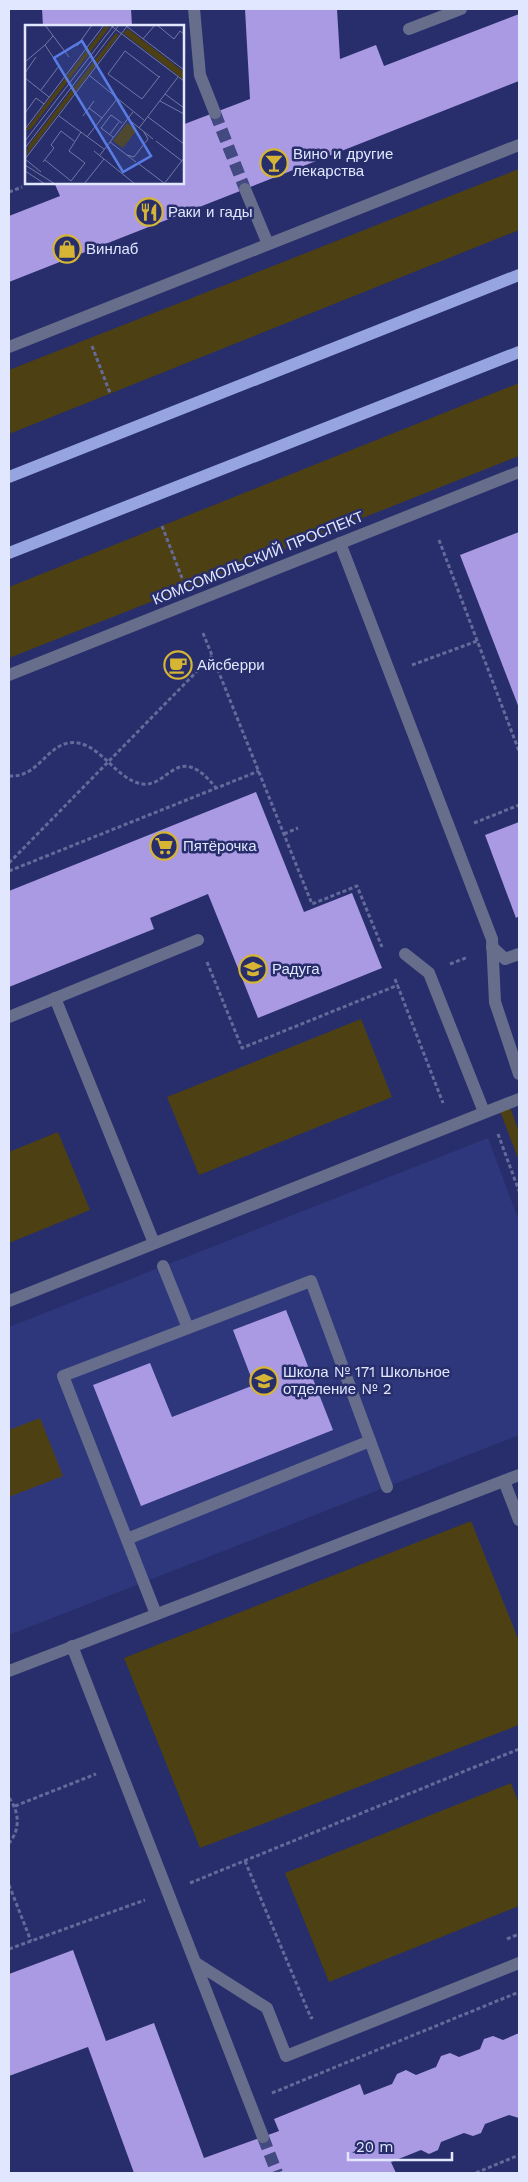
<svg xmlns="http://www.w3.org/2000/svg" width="528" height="2182" viewBox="0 0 528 2182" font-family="'Work Sans',sans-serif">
	<rect width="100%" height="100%" fill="#272e6b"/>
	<polygon fill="#2f377c" points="488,1138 519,1221 519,1435 9,1635 9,1327"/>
	<g fill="#4d4012">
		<polygon points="519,169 519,230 9,434 9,370"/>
		<polygon points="519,383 519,456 9,658 9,587"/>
		<polygon points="361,1019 392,1097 199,1175 167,1097"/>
		<polygon points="510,1107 519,1132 519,1161 500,1111"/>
		<polygon points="58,1132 90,1210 9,1243 9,1152"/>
		<polygon points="40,1418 63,1476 9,1497 9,1430"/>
		<polygon points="471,1521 519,1641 519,1725 200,1848 124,1658"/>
		<polygon points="511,1783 519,1804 519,1906 329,1982 285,1873"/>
	</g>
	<g fill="#aa99e3">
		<polygon points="42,9 131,9 132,26 43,26"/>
		<polygon points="245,9 337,9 340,59 376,45 384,66 519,14 519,81 9,282 9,216 60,196 54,182 182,182 182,125 250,99"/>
		<polygon points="519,532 519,708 460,555"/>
		<polygon points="256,792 304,912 352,893 382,968 258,1018 208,894 150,918 154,929 9,987 9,891"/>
		<polygon points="519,822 519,916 516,918 485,835"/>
		<polygon points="286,1310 333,1430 141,1506 93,1385 150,1363 172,1417 254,1385 233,1330"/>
		<polygon points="73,1950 106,2041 154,2023 204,2158 279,2131 274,2119 360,2084 364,2095 392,2084 397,2074 406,2070 416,2075 436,2067 441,2056 450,2053 459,2057 480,2049 484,2039 493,2036 503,2040 519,2033 519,2118 509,2115 485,2124 481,2133 473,2136 464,2133 441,2142 438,2150 429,2154 421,2150 391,2162 396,2173 134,2173 88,2047 9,2076 9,1974"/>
	</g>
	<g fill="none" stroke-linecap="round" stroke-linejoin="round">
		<g stroke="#434a81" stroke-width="12" stroke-dasharray="12 6" stroke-linecap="butt">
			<polyline points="215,113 245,189"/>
			<polyline points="263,2137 277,2173"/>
		</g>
		<g stroke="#646b9b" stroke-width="3" stroke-dasharray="4 2.5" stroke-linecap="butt">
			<polyline points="9,192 22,187"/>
			<polyline points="92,346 110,393"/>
			<polyline points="162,526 182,578"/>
			<polyline points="439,540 519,751"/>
			<polyline points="203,633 312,904 357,886 382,947"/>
			<polyline points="412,665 477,641"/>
			<path d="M9 776C37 778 45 748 68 743 99 738 114 780 143 784 169 787 178 740 216 788"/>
			<polyline points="474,823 519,805"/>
			<polyline points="284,834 298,828"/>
			<polyline points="9,863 212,656"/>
			<polyline points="9,871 259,771"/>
			<polyline points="207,962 242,1048 398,985"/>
			<polyline points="450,964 468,957"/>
			<polyline points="395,979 443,1103"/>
			<polyline points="498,1134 519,1191"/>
			<path d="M9 1798C19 1811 21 1829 9 1843"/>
			<polyline points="15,1806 96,1774"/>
			<polyline points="245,1861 311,2018 313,2017"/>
			<polyline points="190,1883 519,1749"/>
			<polyline points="9,1885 31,1941"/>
			<polyline points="507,1939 519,1934"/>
			<polyline points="9,1949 145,1900"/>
			<polyline points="272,2093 519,1992"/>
			<polyline points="476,2173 519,2155"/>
		</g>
		<g stroke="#676e8c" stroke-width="12">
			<polyline points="194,9 200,75 215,113"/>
			<polyline points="409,29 461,9"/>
			<polyline points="245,189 268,244"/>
			<polyline points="9,347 519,145"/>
			<polyline points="340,543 492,939 495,1002 519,1074"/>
			<polyline points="9,675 519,472"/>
			<polyline points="492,947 505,959 519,954"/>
			<polyline points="405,954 429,973 484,1112"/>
			<polyline points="55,998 154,1243"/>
			<polyline points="9,1017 198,940"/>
			<polyline points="163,1266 188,1328"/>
			<polyline points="9,1301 519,1099"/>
			<polyline points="504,1481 519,1520"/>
			<polyline points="127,1539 370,1441"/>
			<polyline points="156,1614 63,1376 311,1281 387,1487"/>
			<polyline points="72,1646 263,2137"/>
			<polyline points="9,1671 519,1475"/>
			<polyline points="196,1963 267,2008 286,2056 519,1963"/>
		</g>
		<g stroke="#96a4e1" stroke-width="12">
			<polyline points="9,477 519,275"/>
			<polyline points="9,553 519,352"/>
		</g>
	</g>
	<defs>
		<g id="bar-ring" transform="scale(1.4375)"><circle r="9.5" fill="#272e6b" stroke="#d6b534" stroke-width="1.5"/><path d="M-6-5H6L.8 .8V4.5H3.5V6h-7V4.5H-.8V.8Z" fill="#d6b534"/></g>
		<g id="restaurant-ring" transform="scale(1.4375)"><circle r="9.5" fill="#272e6b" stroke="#d6b534" stroke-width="1.5"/><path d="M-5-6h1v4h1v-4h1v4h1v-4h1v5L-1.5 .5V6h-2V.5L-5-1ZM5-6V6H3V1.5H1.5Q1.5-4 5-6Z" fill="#d6b534"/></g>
		<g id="shop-ring" transform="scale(1.4375)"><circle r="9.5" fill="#272e6b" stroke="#d6b534" stroke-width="1.5"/><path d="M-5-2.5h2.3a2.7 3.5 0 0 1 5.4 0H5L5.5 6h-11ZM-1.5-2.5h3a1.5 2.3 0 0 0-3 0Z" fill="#d6b534"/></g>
		<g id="cafe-ring" transform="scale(1.4375)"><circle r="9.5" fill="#272e6b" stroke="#d6b534" stroke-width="1.5"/><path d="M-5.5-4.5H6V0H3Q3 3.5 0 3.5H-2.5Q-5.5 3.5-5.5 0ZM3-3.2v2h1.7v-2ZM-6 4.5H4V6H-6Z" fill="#d6b534"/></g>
		<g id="supermarket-ring" transform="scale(1.4375)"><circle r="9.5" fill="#272e6b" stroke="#d6b534" stroke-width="1.5"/><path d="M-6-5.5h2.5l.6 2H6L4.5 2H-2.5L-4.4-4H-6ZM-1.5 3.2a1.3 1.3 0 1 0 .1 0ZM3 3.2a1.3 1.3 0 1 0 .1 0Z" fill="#d6b534"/></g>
		<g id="school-ring" transform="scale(1.4375)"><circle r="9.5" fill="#272e6b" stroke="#d6b534" stroke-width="1.5"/><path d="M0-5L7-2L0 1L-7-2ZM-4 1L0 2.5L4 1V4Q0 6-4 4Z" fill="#d6b534"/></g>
	</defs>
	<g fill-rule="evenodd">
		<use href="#bar-ring" x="274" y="163"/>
		<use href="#restaurant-ring" x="149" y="212"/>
		<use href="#shop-ring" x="67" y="249"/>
		<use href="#cafe-ring" x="178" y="665"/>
		<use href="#supermarket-ring" x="164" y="846"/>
		<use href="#school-ring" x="253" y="969"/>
		<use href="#school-ring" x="264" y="1381"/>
	</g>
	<g text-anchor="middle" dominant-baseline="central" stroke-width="5" stroke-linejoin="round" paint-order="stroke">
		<g font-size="15" fill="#e1e7fe" stroke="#272e6b" text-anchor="start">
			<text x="293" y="154">Вино и другие<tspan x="293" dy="17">лекарства</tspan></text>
			<text x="168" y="212">Раки и гады</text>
			<text x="86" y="249">Винлаб</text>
			<text x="197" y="665">Айсберри</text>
			<text x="183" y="846">Пятёрочка</text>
			<text x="272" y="969">Радуга</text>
			<text x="283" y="1372">Школа № 171 Школьное<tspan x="283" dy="17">отделение № 2</tspan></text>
		</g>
		<g font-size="15" fill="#e1e7fe" stroke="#272e6b">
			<text transform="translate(258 558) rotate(-22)">КОМСОМОЛЬСКИЙ ПРОСПЕКТ</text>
		</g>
	</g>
	<g transform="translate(25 25)">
		<rect width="159" height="159" fill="#272e6b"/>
		<path d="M81 0 84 3 6 104 0 106ZM103 4 159 47V55L98 8ZM91 8 94 10 0 132 4 120ZM102 98 112 105 98 123 88 116Z" fill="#4d4012"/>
		<path fill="none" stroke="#7178a6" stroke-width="1" d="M20 0 44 32M85 0 159 56M100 0 159 45M132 0 149 14 155 6 159 9M118 14 130 0M52 21 67 0M0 37 20 20M0 48 11 32M64 50 120 96M134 52 100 26 83 49 117 74 134 52 135 51M0 53 24 72M16 65 34 41 20 20 28 11M140 69 159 83M135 76 159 89M64 83 77 93M0 88 11 73 19 79M34 91 79 124M58 91 69 76M123 92 159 119M103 94 128 114M114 103 153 52M0 104 79 0M85 109 94 97M62 112 92 74M88 112 76 103 86 90 97 98M0 116 89 0M131 116 157 136M85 117 111 137M0 123 94 0M69 126 110 159M75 130 108 87M102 130 109 132 123 114 119 107M0 134 103 0M0 134 16 147M20 135 46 156 60 138 44 126 56 107M18 137 29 123 26 120 36 106 49 116M114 139 139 158M0 140 30 159M0 146 20 159M59 159 79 134M139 159 159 133"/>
		<path fill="#587ce3" fill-opacity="0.15" stroke="#587ce3" stroke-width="2.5" d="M57 16 126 131 98 147 29 33Z"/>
		<rect width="159" height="159" fill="none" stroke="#e1e7fe" stroke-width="2.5"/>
	</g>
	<rect width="528" height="2182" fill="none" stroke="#e1e7fe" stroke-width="20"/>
	<path d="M348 2152v8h104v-8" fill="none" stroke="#e1e7fe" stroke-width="2.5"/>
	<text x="356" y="2152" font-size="15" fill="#e1e7fe" stroke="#272e6b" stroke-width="4" paint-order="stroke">20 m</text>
</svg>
